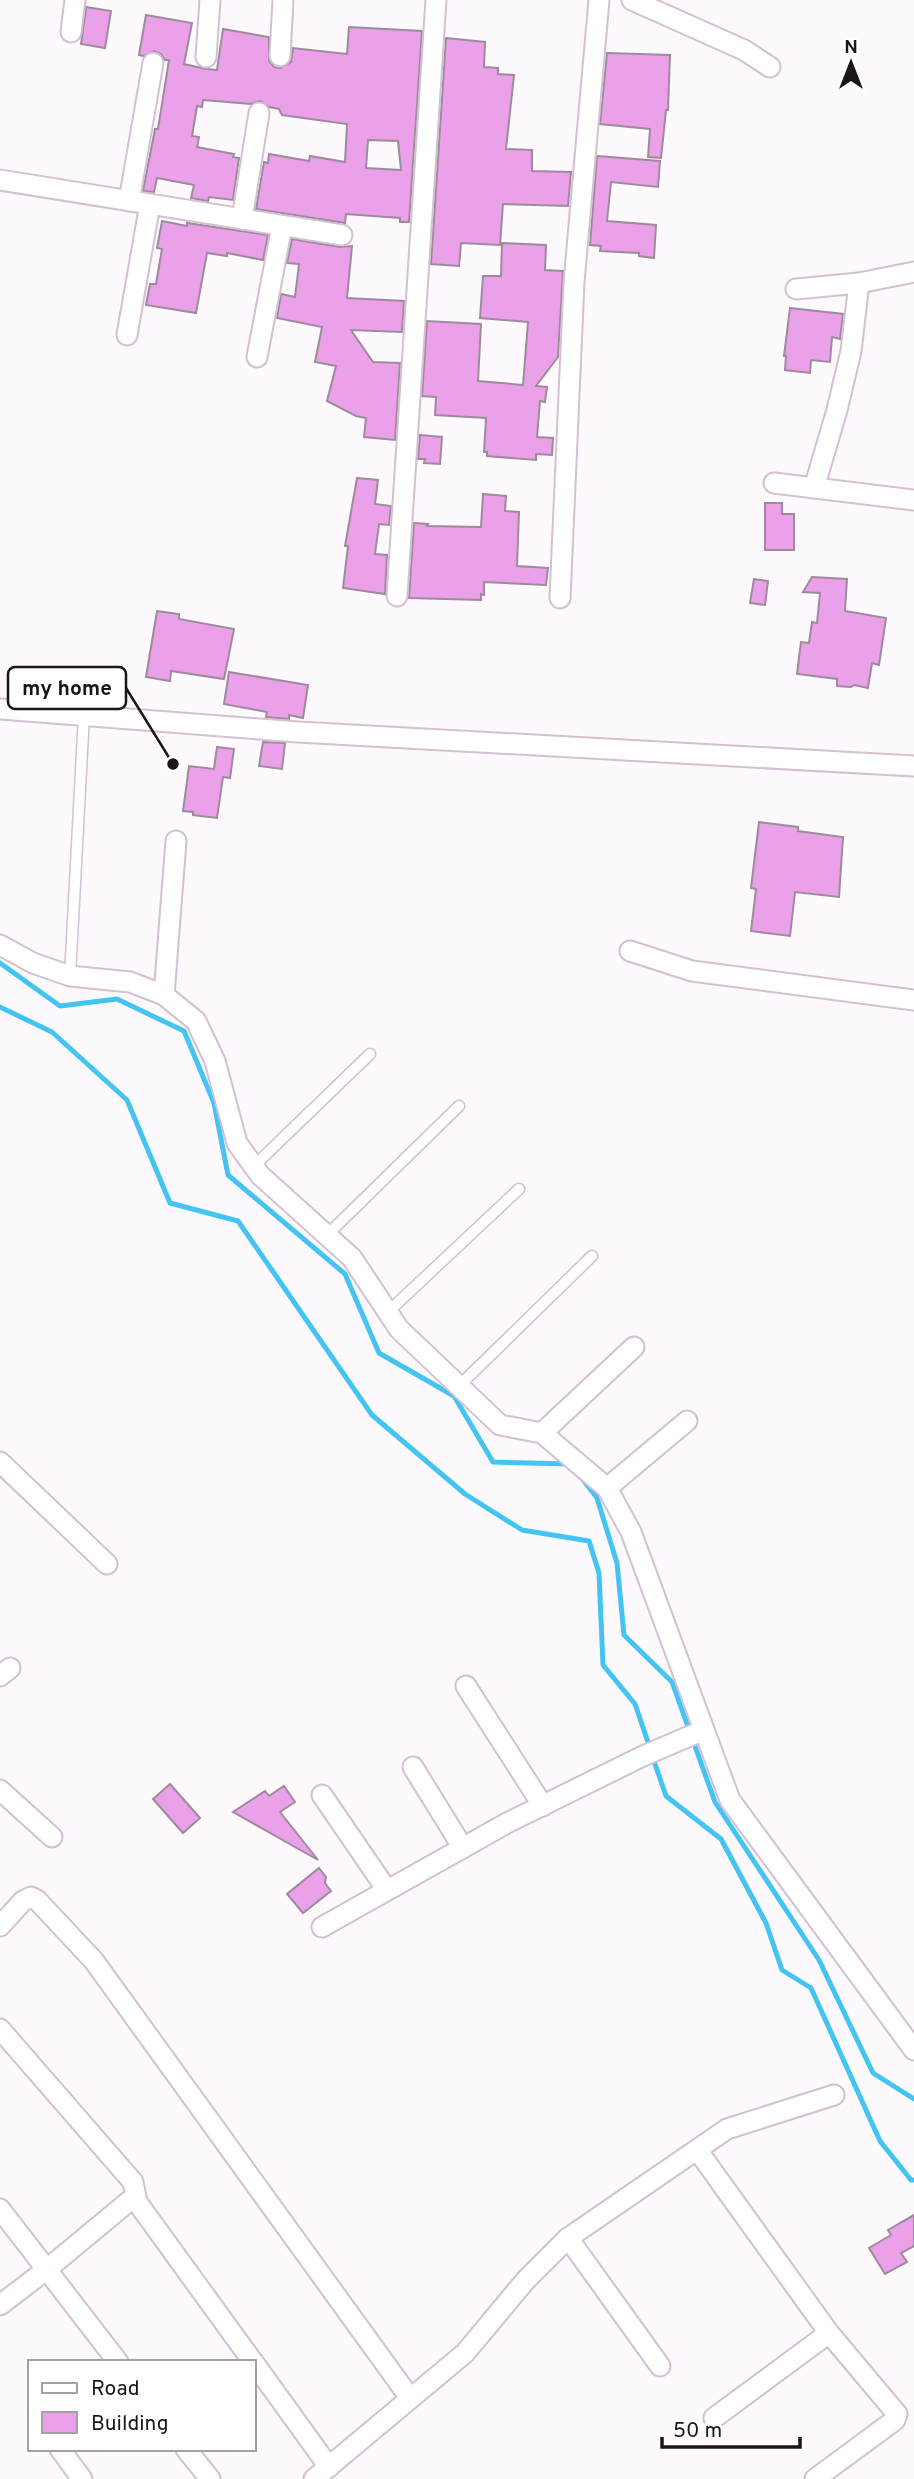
<svg xmlns="http://www.w3.org/2000/svg" width="914" height="2479" viewBox="0 0 914 2479" font-family="Overpass,sans-serif">
	<rect width="100%" height="100%" fill="#fdf9fd"/>
	<g fill="none" stroke-linecap="round" stroke-linejoin="round">
		<g stroke="#44c4f2" stroke-width="5">
			<polyline points="0,963 60,1006 117,999 184,1031 214,1103 228,1175 345,1274 379,1353 454,1396 493,1462 570,1464"/>
			<polyline points="0,1007 52,1032 127,1100 170,1203 238,1221 372,1415 465,1494 522,1530 589,1541 599,1573 603,1665 635,1704 650,1748"/>
			<polyline points="581,1477 597,1498 617,1563 624,1635 672,1682 715,1802 819,1960 873,2073 914,2099"/>
			<polyline points="653,1758 666,1796 721,1839 766,1923 782,1970 811,1988 880,2141 911,2180 914,2180"/>
		</g>
	</g>
	<g fill="#eba1e9" stroke="#9d8b9c" stroke-width="2" fill-rule="evenodd">
		<polygon points="86,7 111,11 105,48 81,44"/>
		<path d="M146 15 192 23 184 64 206 69 217 70 223 29 269 37V61L274 67 280 68 291 62 293 48 347 54 349 27 422 31 409 222H400V218L346 214 345 223 256 209 264 162 268 163 269 154 309 161 310 156 345 162 347 124 282 115 279 109 269 107 260 101 251 104 203 100 202 107 197 106 192 136 199 137 197 147 234 154 233 157 239 158 233 200 209 197 208 201 191 198 194 185 157 178 154 192 143 191 155 129H158L169 60H165L161 54 154 51 143 56 139 55ZM368 140 398 141 401 170 366 168Z"/>
		<polygon points="446,38 485,42 484,67 498,68 498,74 514,75 506,149 532,150 532,171 571,172 568,206 503,204 500,245 461,243 459,266 431,264"/>
		<polygon points="607,53 670,55 668,110 666,110 661,158 648,157 650,129 600,124"/>
		<polygon points="597,156 660,161 658,187 611,182 607,221 656,225 654,258 639,256 639,253 600,251 601,246 590,245"/>
		<polygon points="162,221 187,226 187,223 268,235 263,260 227,253 227,256 207,253 196,313 146,305 150,284 156,284 162,249 157,248"/>
		<polygon points="292,239 340,247 352,246 347,298 404,301 402,332 351,330 373,362 400,363 395,440 364,437 366,418 356,416 327,401 336,366 315,362 322,327 277,318 281,294 295,297 299,264 287,263"/>
		<polygon points="502,243 546,245 545,270 563,271 558,357 536,386 547,387 545,402 540,401 537,437 553,438 552,455 536,454 536,460 487,456 487,452 484,452 486,418 435,415 436,397 422,396 427,321 481,324 478,381 523,385 528,322 480,318 483,276 501,276"/>
		<polygon points="790,308 843,314 840,339 832,337 830,362 811,360 810,373 785,370 786,356 784,356"/>
		<polygon points="420,435 442,437 440,464 424,463 425,459 418,459"/>
		<polygon points="357,478 378,480 375,504 391,506 389,525 379,524 375,554 387,555 385,594 343,588 348,546 345,546"/>
		<polygon points="483,494 506,496 505,511 519,512 517,566 548,568 546,585 484,582 484,595 481,594 481,600 409,598 414,523 428,524 427,526 481,527"/>
		<polygon points="765,503 782,503 782,514 794,514 794,550 765,550"/>
		<polygon points="812,577 847,579 845,611 886,618 879,665 872,663 868,688 854,685 851,687 837,686 837,679 797,674 801,642 809,643 812,622 817,623 820,593 803,592"/>
		<polygon points="754,579 768,581 765,605 750,603"/>
		<polygon points="157,611 179,614 179,619 234,629 224,679 171,671 170,681 146,677"/>
		<polygon points="229,672 308,685 303,718 289,715 289,719 266,717 267,712 224,704"/>
		<polygon points="263,742 285,743 282,769 259,766"/>
		<polygon points="217,747 234,749 230,778 223,777 217,818 193,815 193,812 183,811 189,766 214,769"/>
		<polygon points="759,822 798,827 798,831 843,837 839,897 795,892 790,936 751,931 756,889 751,888"/>
		<polygon points="170,1784 200,1818 183,1833 153,1799"/>
		<polygon points="284,1786 295,1802 280,1812 318,1860 233,1812 265,1791 269,1796"/>
		<polygon points="319,1868 326,1877 325,1883 331,1891 303,1913 287,1894"/>
		<polygon points="914,2215 914,2246 901,2253 907,2262 885,2274 869,2248 891,2235 888,2230"/>
	</g>
	<g fill="none" stroke-linecap="round" stroke-linejoin="round">
		<g stroke="#d4c0d3" stroke-width="13">
			<g id="service">
				<polyline points="70,976 84,715"/>
				<polyline points="254,1166 370,1054"/>
				<polyline points="327,1235 459,1106"/>
				<polyline points="388,1312 519,1189"/>
				<polyline points="459,1386 592,1256"/>
			</g>
		</g>
		<g stroke="#d4c0d3" stroke-width="23">
			<g id="minor">
				<polyline points="632,0 744,50 770,67"/>
				<polyline points="71,32 75,0"/>
				<polyline points="280,56 283,0"/>
				<polyline points="206,57 210,0"/>
				<polyline points="0,180 342,235"/>
				<polyline points="129,201 153,63"/>
				<polyline points="242,219 259,113"/>
				<polyline points="796,289 859,283 914,272"/>
				<polyline points="127,335 150,204"/>
				<polyline points="257,357 282,226"/>
				<polyline points="774,483 914,500"/>
				<polyline points="814,488 837,410 851,351 859,283"/>
				<polyline points="397,596 436,0"/>
				<polyline points="560,598 574,282 599,0"/>
				<polyline points="0,709 298,732 914,766"/>
				<polyline points="0,945 33,963 70,976 130,982 164,995 196,1021 215,1061 237,1143 260,1175 352,1258 399,1329 500,1425 542,1433 607,1488 631,1532 730,1800 914,2050"/>
				<polyline points="630,951 692,971 914,1000"/>
				<polyline points="164,995 176,841"/>
				<polyline points="542,1433 634,1347"/>
				<polyline points="0,1462 107,1564"/>
				<polyline points="607,1488 687,1421"/>
				<polyline points="0,1676 10,1668"/>
				<polyline points="466,1686 543,1806"/>
				<polyline points="413,1767 463,1848"/>
				<polyline points="0,1790 52,1837"/>
				<polyline points="322,1795 387,1890"/>
				<polyline points="0,1926 23,1901 31,1897 37,1900 94,1961 410,2398"/>
				<polyline points="322,1927 507,1823 643,1756 704,1730"/>
				<polyline points="0,2029 133,2182 137,2202 253,2362"/>
				<polyline points="698,2151 829,2333 897,2414 895,2420 815,2479"/>
				<polyline points="0,2209 118,2362"/>
				<polyline points="568,2238 660,2366"/>
				<polyline points="0,2305 46,2270 128,2202 137,2202"/>
				<polyline points="254,2363 329,2467"/>
				<polyline points="714,2418 829,2333"/>
				<polyline points="60,2449 82,2479"/>
				<polyline points="186,2449 210,2479"/>
				<polyline points="314,2479 465,2353 525,2281 568,2238 727,2129 834,2095"/>
			</g>
		</g>
		<use href="#service" stroke="#fff" stroke-width="10"/>
		<use href="#minor" stroke="#fff" stroke-width="19"/>
	</g>
	<path fill="none" stroke="#1b141b" stroke-width="2.5" d="M173 764L126 688"/>
	<circle fill="#1b141b" stroke="#fff" stroke-width="2.5" cx="173" cy="764" r="7"/>
	<rect fill="#fff" stroke="#1b141b" stroke-width="2.5" x="8" y="667" width="118" height="42" rx="7"/>
	<g font-size="21" text-anchor="middle" font-weight="bold" fill="#1b141b">
		<text x="67" y="695">my home</text>
	</g>
	<rect x="28" y="2360" width="228" height="91" fill="#ffffff" stroke="#a4a1a4" stroke-width="2"/>
	<rect x="42" y="2383" width="35" height="10" fill="#ffffff" stroke="#a4a1a4" stroke-width="2"/>
	<text x="91" y="2395" font-size="21" fill="#1b141b">Road</text>
	<rect x="42" y="2412" width="35" height="21" fill="#eba1e9" stroke="#a4a1a4" stroke-width="2"/>
	<text x="91" y="2430" font-size="21" fill="#1b141b">Building</text>
	<g transform="translate(851 63)" stroke="#ffffff" stroke-width="5" paint-order="stroke">
	<path d="M0-5L12 26L0 18L-12 26Z" fill="#1b141b"/>
	<text y="-10" font-size="19" font-weight="bold" text-anchor="middle" fill="#1b141b">N</text>
	</g>
	<path d="M662 2437v10h138v-10" fill="none" stroke="#1b141b" stroke-width="3.5"/>
	<text x="673" y="2437" font-size="21" fill="#1b141b" stroke="#ffffff" stroke-width="5" paint-order="stroke">50 m</text>
</svg>
